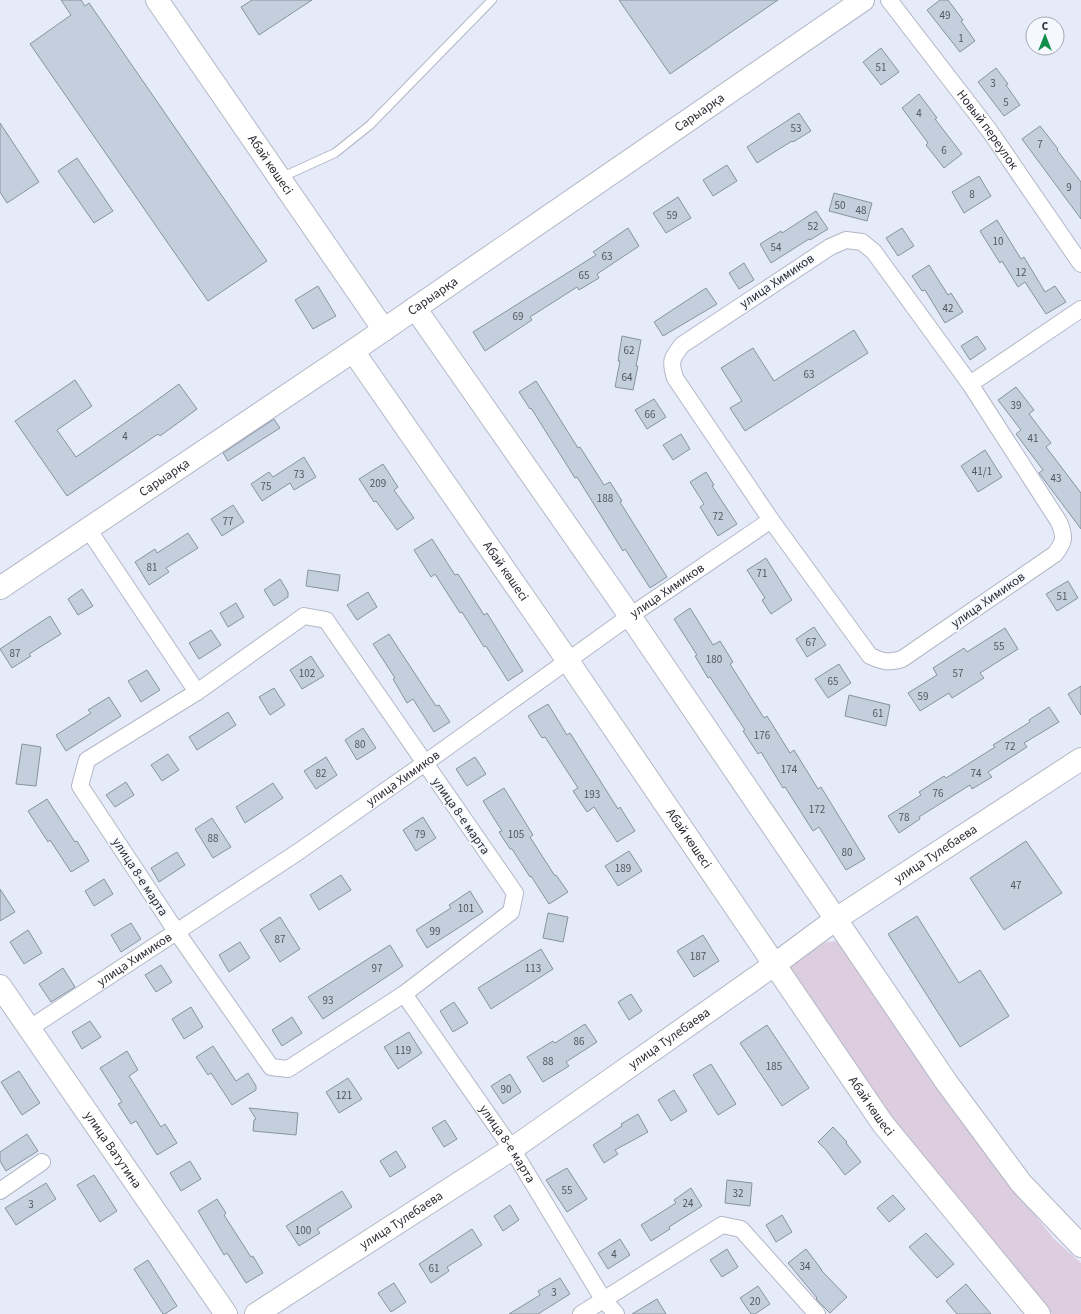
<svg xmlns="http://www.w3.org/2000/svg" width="1081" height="1314" viewBox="0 0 1081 1314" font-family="'Source Sans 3',sans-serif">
	<rect width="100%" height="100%" fill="#e6ebfa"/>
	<polygon fill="#dccede" points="837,941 848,951 970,1133 1054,1239 1081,1263 1081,1314 1052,1314 871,1100 788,970 793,964 826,942"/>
	<g fill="#c3cfdc" stroke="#87939f">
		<polygon points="61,0 81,0 85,6 89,3 267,261 208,301 30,44 71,15"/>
		<polygon points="252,0 312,0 259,35 241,7"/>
		<polygon points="619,0 778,0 670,74"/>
		<polygon points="940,0 948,0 963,20 961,21 975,41 960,52 927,10"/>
		<polygon points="881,48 899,72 881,85 863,62"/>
		<polygon points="996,68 1008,84 1006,85 1020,105 1004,116 978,82"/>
		<polygon points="919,94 937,118 935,119 962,154 944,168 926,145 928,143 902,108"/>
		<polygon points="799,113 811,131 793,142 792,141 757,163 747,147"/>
		<polygon points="0,123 39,182 7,203 0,192"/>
		<polygon points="1040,126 1058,149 1057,150 1081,182 1081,219 1022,139"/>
		<polygon points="77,158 113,211 94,223 58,171"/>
		<polygon points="727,165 737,181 713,196 703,180"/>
		<polygon points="979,176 991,196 964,213 952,192"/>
		<polygon points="834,193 872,203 867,221 829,211"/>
		<polygon points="678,197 691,218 666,233 653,213"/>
		<polygon points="816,211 828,229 810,240 809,239 771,263 760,244 781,231 782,233"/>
		<polygon points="997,220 1021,259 1024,257 1045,292 1055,286 1066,302 1046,314 1025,282 1018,287 1002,261 1000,263 980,231"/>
		<polygon points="628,228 639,246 597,274 599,278 579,290 577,287 530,317 532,320 485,351 473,332 596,255 593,252"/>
		<polygon points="902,228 914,246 898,256 886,238"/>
		<polygon points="744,263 754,280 739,289 729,273"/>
		<polygon points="929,265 948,295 951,293 963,312 945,323 925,290 922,291 912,276"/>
		<polygon points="318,286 336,316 313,329 295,300"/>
		<polygon points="706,288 717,304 663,336 654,322"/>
		<polygon points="854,330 868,353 745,431 730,408 742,401 721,368 753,348 774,381"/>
		<polygon points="622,336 641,340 636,366 638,366 633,390 615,387 620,361 618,361"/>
		<polygon points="977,336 986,349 970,360 961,346"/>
		<polygon points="75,380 92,406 57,430 76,457 142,411 179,384 197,409 160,436 158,434 67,496 15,421"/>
		<polygon points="536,381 578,448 580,447 604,485 610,482 622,501 620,502 667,577 650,588 625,549 623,551 577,477 575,478 531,408 530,409 519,392"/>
		<polygon points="1016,387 1034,410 1029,414 1051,443 1046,447 1081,493 1081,529 1039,473 1043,470 1016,434 1021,430 998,400"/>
		<polygon points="654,399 666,417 647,429 635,410"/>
		<polygon points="274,419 280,428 228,461 223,453"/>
		<polygon points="681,434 690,449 673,460 663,445"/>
		<polygon points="985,450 1002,477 978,492 961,466"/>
		<polygon points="304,457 316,477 294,490 290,483 262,501 251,484 269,472 273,477"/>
		<polygon points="383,464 398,487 394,490 414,518 397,530 376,501 374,502 359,479"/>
		<polygon points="706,472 714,485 712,486 737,524 718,536 700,507 704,504 690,482"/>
		<polygon points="233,505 244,522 222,536 211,519"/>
		<polygon points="188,533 198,548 166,568 169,572 149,585 135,562 155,549 157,553"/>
		<polygon points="432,539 455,575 458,574 484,615 487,613 523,671 508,681 486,646 484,647 462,612 460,613 435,574 431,577 414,550"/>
		<polygon points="766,558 792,600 771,614 762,600 765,598 747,570"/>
		<polygon points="308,570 340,575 338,591 306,586"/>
		<polygon points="280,579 288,592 288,597 274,606 264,590"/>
		<polygon points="1068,581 1078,598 1057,611 1046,594"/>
		<polygon points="82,589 93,606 78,615 68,599"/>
		<polygon points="368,592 377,607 357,620 347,605"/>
		<polygon points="236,603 244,617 228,627 220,613"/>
		<polygon points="690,608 713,645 720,641 733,662 730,664 764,718 767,716 790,753 794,750 818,789 821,787 865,859 846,870 819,827 813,831 785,787 783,788 761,752 758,754 743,731 745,730 710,677 708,678 695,656 697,655 674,619"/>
		<polygon points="50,616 61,634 29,654 31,656 12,668 0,649"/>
		<polygon points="814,627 826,645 807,657 796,639"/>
		<polygon points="1005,628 1018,649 980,673 984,678 952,698 949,693 920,711 908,693 937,675 933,668 964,648 967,652"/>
		<polygon points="211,630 221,645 199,659 189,643"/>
		<polygon points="389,634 436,706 439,705 450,722 434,732 413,699 407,703 393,679 395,678 373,644"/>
		<polygon points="311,656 324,676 302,689 290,670"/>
		<polygon points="839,664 851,683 828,698 815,679"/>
		<polygon points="147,670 160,690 141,702 128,681"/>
		<polygon points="1081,686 1081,715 1068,694"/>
		<polygon points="274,688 285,705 270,715 259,697"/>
		<polygon points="849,695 890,705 886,726 845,716"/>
		<polygon points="109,697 121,716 66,751 56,735 91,713 88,710"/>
		<polygon points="548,704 567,735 570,733 618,809 620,807 635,831 617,842 594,807 587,812 573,791 578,788 545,737 542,738 528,716"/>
		<polygon points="1049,707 1059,722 1024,743 1027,747 988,772 992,777 972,789 970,785 919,817 920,819 899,833 888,816 921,795 919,792 944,776 946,778 995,747 993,745 1030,722 1029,720"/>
		<polygon points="228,712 236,725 197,750 189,737"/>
		<polygon points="363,728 376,748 357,760 345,740"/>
		<polygon points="22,744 41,747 36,786 16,784"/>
		<polygon points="168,754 179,770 162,781 151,765"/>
		<polygon points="326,757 337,775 316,789 304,771"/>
		<polygon points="475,757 486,774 467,786 456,769"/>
		<polygon points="126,782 134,795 115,807 106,795"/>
		<polygon points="273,783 283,798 245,823 236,807"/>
		<polygon points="504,788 533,835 530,837 555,876 556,875 568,892 549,904 531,876 530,877 512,849 510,849 499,832 502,831 483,801"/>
		<polygon points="47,799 75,842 77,841 89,861 71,872 50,840 48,842 28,811"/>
		<polygon points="423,817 436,838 416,851 403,830"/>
		<polygon points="212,818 231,847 213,858 195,829"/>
		<polygon points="1026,841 1062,893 1004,930 970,878"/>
		<polygon points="629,851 642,871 618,886 605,866"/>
		<polygon points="177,852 185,865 159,882 151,868"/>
		<polygon points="341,875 351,890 319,910 310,895"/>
		<polygon points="104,879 113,894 94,906 85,891"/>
		<polygon points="0,889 15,912 0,921"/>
		<polygon points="470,891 483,912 427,948 416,930 451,908 449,905"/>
		<polygon points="548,913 568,917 563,942 543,938"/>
		<polygon points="917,916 959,983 980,970 1009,1016 960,1047 888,934"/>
		<polygon points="280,917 300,949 280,962 260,930"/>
		<polygon points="131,923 141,939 121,952 111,935"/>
		<polygon points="28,930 42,953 24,964 10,942"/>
		<polygon points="703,935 719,961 694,977 677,951"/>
		<polygon points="240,942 250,958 229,972 219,955"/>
		<polygon points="390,945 403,966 323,1019 308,997"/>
		<polygon points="541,949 553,969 491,1009 478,988"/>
		<polygon points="161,965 172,982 156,992 145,975"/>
		<polygon points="63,968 75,987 51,1002 39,984"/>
		<polygon points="631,994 642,1011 629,1020 618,1002"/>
		<polygon points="454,1002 468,1023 453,1032 440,1011"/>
		<polygon points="191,1007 203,1027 184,1039 172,1019"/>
		<polygon points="292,1017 302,1033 282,1046 272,1030"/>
		<polygon points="90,1021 101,1037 82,1049 72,1032"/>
		<polygon points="585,1024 597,1042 566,1062 569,1066 543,1082 527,1057 553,1041 555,1043"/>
		<polygon points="767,1025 809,1088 782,1106 740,1043"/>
		<polygon points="409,1032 422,1053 398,1069 384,1047"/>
		<polygon points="213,1046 236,1081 248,1073 256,1086 256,1090 232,1105 211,1073 208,1075 196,1057"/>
		<polygon points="127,1051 138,1070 129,1076 161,1127 165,1124 177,1143 157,1155 136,1121 131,1124 118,1104 122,1102 100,1068"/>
		<polygon points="711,1064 736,1104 718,1115 693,1075"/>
		<polygon points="19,1071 40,1103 22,1115 1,1082"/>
		<polygon points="510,1074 521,1092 503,1104 491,1086"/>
		<polygon points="348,1078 362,1099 339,1113 326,1092"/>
		<polygon points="674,1090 687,1111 671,1121 658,1100"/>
		<polygon points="249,1108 298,1113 296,1135 253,1131 254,1120 256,1119"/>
		<polygon points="638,1114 648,1132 615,1150 618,1154 604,1163 593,1145 622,1126 621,1124"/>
		<polygon points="445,1120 457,1139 444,1147 432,1128"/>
		<polygon points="833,1127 847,1142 846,1143 861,1162 845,1175 826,1150 818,1142"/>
		<polygon points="27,1134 38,1151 6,1171 0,1161 0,1152"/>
		<polygon points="396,1151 406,1167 390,1177 380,1161"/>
		<polygon points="190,1161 201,1179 181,1191 170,1173"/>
		<polygon points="567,1168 587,1199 567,1212 546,1180"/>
		<polygon points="94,1175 117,1211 100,1222 77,1185"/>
		<polygon points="727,1180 752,1183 750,1206 725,1203"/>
		<polygon points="46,1183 56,1199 16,1225 5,1208"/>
		<polygon points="691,1188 702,1206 669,1227 670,1229 651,1241 641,1225 676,1203 674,1200"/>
		<polygon points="342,1191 352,1207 317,1229 320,1233 299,1246 286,1226"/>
		<polygon points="893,1195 905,1209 889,1222 877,1208"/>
		<polygon points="217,1199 226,1213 224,1215 251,1257 253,1256 263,1273 246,1283 227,1253 224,1255 198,1211"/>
		<polygon points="510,1205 519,1220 503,1231 494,1216"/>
		<polygon points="782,1215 792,1232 776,1242 766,1225"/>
		<polygon points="472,1229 482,1245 447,1267 449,1271 431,1283 419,1264"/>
		<polygon points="926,1233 954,1264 937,1278 909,1247"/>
		<polygon points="620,1239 630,1255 608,1269 598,1253"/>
		<polygon points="727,1249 738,1267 722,1277 710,1260"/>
		<polygon points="806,1249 822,1270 821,1270 847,1297 830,1313 816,1299 817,1298 788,1263"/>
		<polygon points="148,1260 177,1306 165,1314 163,1314 134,1269"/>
		<polygon points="560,1278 570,1294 538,1314 509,1314 540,1295 538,1291"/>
		<polygon points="394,1283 406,1302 391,1312 378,1293"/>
		<polygon points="966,1284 991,1314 957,1314 946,1301"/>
		<polygon points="758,1286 770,1304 755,1314 751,1314 740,1298"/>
		<polygon points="657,1299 666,1314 632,1314"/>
	</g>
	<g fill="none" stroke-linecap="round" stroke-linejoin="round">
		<g stroke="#b3b7c6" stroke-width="10">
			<polyline id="lane" points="280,178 335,153 370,125 492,0"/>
		</g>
		<g stroke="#b3b7c6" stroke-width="18">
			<g id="street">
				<path id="s1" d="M889 0 989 130 1081 264"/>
				<path d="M846 240 862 242 874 252 970 384 1059 522C1065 537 1065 541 1055 554L902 659C888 663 884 662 870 656L771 520 675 378C670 361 671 359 682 345L830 247Z"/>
				<polyline points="970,384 1081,309"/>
				<polyline points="88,529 197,692"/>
				<polygon points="304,616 326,620 515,893 511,912 404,994 288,1069 271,1067 176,931 80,786 87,760 197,692"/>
				<path id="s2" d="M404 994 512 1149 603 1299 616 1314"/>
				<path id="s3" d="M30 1028 298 852 425 763 630 616 771 520"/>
				<polyline points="0,1191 42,1162"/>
				<polyline points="581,1314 722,1225 741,1229 817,1314"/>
			</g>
		</g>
		<g stroke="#b3b7c6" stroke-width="24">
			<g id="secondary">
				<path id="s4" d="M157 0 384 330"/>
				<polyline points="415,308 630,616 947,1083 1021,1183 1081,1246"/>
				<path id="s5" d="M353 351 568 661 883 1124 1039 1314"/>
				<path id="s6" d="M0 588 353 351 863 0"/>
				<path id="s7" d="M0 986 226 1314"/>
				<path id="s8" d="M256 1314 512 1149 774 965 836 919 1081 759"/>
			</g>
		</g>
		<use href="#lane" stroke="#fff" stroke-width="8"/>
		<use href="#street" stroke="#fff" stroke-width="16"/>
		<use href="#secondary" stroke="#fff" stroke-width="22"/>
	</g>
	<g text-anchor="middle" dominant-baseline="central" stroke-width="4" stroke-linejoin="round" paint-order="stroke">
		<g font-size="11" fill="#52565d">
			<text x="945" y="15">49</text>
			<text x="961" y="38">1</text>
			<text x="881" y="67">51</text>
			<text x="993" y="83">3</text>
			<text x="1006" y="102">5</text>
			<text x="919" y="113">4</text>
			<text x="796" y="128">53</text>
			<text x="1040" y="144">7</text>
			<text x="944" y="150">6</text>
			<text x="1069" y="187">9</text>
			<text x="972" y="194">8</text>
			<text x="840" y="205">50</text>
			<text x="861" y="210">48</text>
			<text x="672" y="215">59</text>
			<text x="813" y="226">52</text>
			<text x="998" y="241">10</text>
			<text x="776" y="247">54</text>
			<text x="607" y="256">63</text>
			<text x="1021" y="272">12</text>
			<text x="584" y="275">65</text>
			<text x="948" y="308">42</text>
			<text x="518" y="316">69</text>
			<text x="629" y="350">62</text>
			<text x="809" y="374">63</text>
			<text x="627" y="377">64</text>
			<text x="1016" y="405">39</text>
			<text x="650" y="414">66</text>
			<text x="125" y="436">4</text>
			<text x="1033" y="438">41</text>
			<text x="982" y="471">41/1</text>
			<text x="299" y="474">73</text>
			<text x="1056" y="478">43</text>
			<text x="378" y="483">209</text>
			<text x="266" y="486">75</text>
			<text x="605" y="498">188</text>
			<text x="718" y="516">72</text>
			<text x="228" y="521">77</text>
			<text x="152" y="567">81</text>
			<text x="762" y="573">71</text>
			<text x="1062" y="596">51</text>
			<text x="811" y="642">67</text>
			<text x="999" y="646">55</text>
			<text x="15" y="653">87</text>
			<text x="714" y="659">180</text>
			<text x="307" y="673">102</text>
			<text x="958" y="673">57</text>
			<text x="833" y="681">65</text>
			<text x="923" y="696">59</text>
			<text x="878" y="713">61</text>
			<text x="762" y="735">176</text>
			<text x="360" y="744">80</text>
			<text x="1010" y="746">72</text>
			<text x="789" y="769">174</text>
			<text x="321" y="773">82</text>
			<text x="976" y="773">74</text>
			<text x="938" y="793">76</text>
			<text x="592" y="794">193</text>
			<text x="817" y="809">172</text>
			<text x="904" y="817">78</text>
			<text x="420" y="834">79</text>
			<text x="516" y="834">105</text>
			<text x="213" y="838">88</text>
			<text x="847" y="852">80</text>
			<text x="623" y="868">189</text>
			<text x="1016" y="885">47</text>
			<text x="466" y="908">101</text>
			<text x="435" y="931">99</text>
			<text x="280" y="939">87</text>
			<text x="698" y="956">187</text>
			<text x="377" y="968">97</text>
			<text x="533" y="968">113</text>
			<text x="328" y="1000">93</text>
			<text x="579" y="1041">86</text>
			<text x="403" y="1050">119</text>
			<text x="548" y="1061">88</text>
			<text x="774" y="1066">185</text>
			<text x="506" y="1089">90</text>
			<text x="344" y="1095">121</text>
			<text x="567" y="1190">55</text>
			<text x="738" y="1193">32</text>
			<text x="688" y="1203">24</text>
			<text x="31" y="1204">3</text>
			<text x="303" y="1230">100</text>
			<text x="614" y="1254">4</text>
			<text x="805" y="1266">34</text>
			<text x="434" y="1268">61</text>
			<text x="554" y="1292">3</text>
			<text x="755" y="1301">20</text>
		</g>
		<g font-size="13" fill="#2c2d33" stroke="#f6f8ff">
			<text stroke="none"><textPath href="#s6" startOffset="846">Сарыарқа</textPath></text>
			<text stroke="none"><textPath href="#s1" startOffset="163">Новый переулок</textPath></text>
			<text stroke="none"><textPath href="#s4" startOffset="200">Абай көшесі</textPath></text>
			<text transform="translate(777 281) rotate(-34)">улица Химиков</text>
			<text stroke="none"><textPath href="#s6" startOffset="522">Сарыарқа</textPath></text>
			<text stroke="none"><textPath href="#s6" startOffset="198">Сарыарқа</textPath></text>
			<text stroke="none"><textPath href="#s5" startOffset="268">Абай көшесі</textPath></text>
			<text stroke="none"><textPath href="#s3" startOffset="773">улица Химиков</textPath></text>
			<text transform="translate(988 600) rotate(-35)">улица Химиков</text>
			<text stroke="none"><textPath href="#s3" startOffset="449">улица Химиков</textPath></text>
			<text transform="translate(461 816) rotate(55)">улица 8-е марта</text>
			<text stroke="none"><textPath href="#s5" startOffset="592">Абай көшесі</textPath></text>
			<text stroke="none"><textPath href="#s8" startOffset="821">улица Тулебаева</textPath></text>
			<text transform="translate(140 877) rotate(57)">улица 8-е марта</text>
			<text stroke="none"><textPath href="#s3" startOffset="125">улица Химиков</textPath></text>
			<text stroke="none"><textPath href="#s8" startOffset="497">улица Тулебаева</textPath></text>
			<text stroke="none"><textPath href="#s5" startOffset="916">Абай көшесі</textPath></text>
			<text stroke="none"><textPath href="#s2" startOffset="182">улица 8-е марта</textPath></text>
			<text stroke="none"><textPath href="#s7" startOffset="199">улица Ватутина</textPath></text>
			<text stroke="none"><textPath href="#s8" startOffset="173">улица Тулебаева</textPath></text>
		</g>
	</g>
	<g transform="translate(1045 36)"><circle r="19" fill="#f6f8ff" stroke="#a5a7ad"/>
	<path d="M0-3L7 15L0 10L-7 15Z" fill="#108f4b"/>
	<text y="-6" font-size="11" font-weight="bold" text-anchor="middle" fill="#2c2d33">С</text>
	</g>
</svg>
